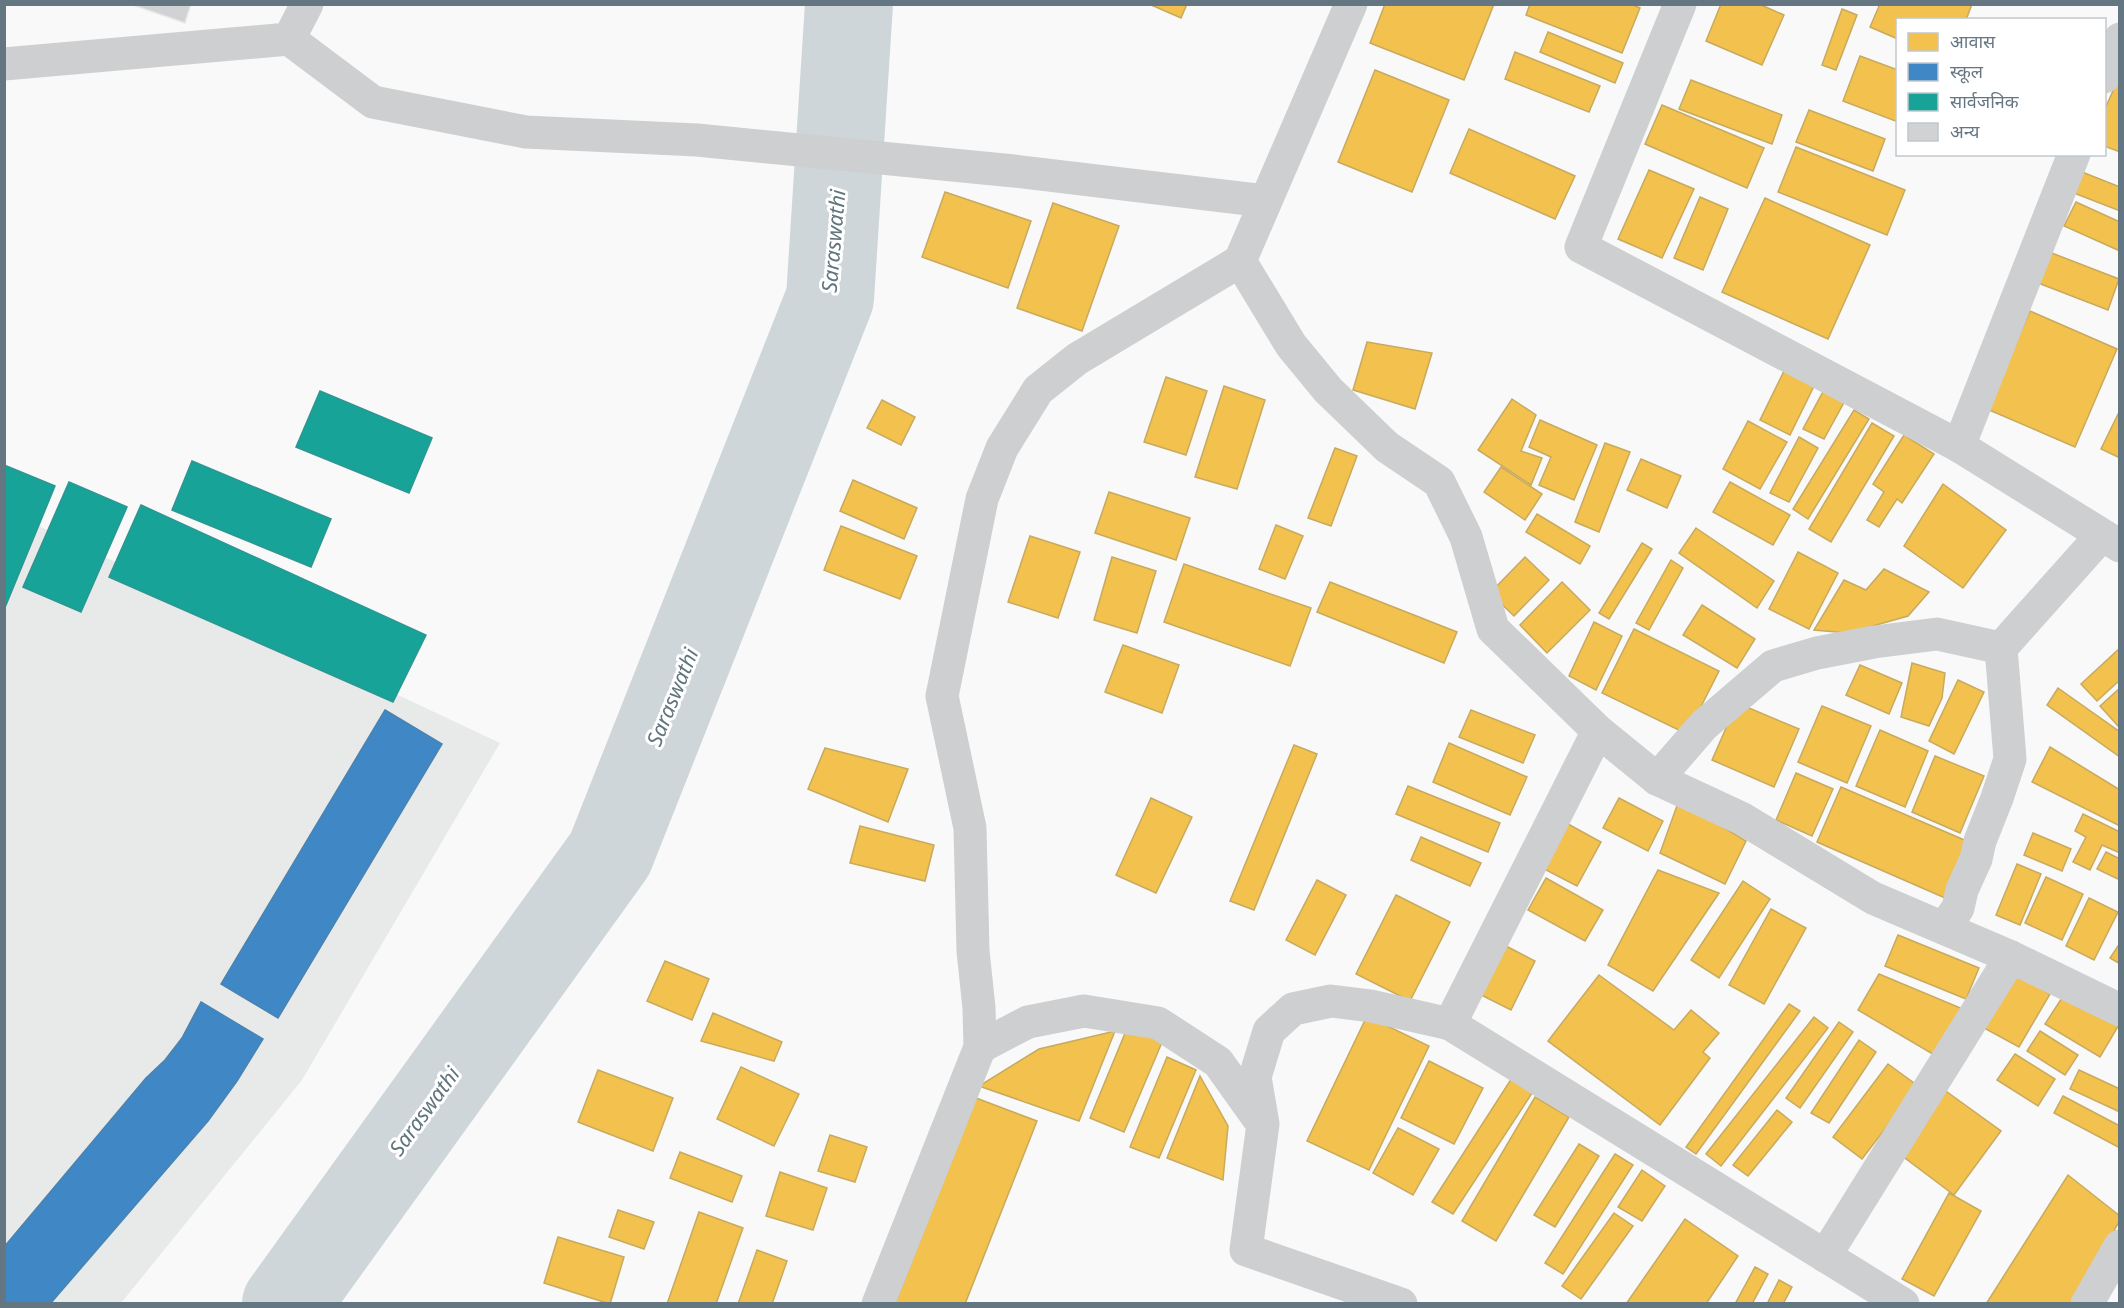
<svg xmlns="http://www.w3.org/2000/svg" width="2124" height="1308" viewBox="0 0 2124 1308" font-family="'Noto Sans','Noto Sans Devanagari',sans-serif">
	<rect width="100%" height="100%" fill="#f9f9f9"/>
	<polygon fill="#e8e9e9" points="5,510 500,743 302,1080 121,1303 5,1304"/>
	<g fill="#f2c14e" stroke="#c8aa5e" stroke-width="1.5">
		<polygon points="1149,4 1187,4 1181,18"/>
		<polygon points="1385,4 1494,4 1464,80 1370,43"/>
		<polygon points="1530,4 1631,4 1640,8 1622,53 1526,15"/>
		<polygon points="1721,4 1759,4 1784,15 1762,65 1706,41"/>
		<polygon points="1880,4 1972,4 1966,20 1898,20 1898,39 1870,27"/>
		<polygon points="1842,9 1857,15 1836,70 1822,65"/>
		<polygon points="1548,32 1623,63 1615,83 1540,52"/>
		<polygon points="1515,52 1600,86 1589,112 1505,79"/>
		<polygon points="1860,56 1898,70 1898,122 1843,101"/>
		<polygon points="1375,70 1449,100 1412,192 1338,162"/>
		<polygon points="1691,80 1782,115 1772,144 1679,109"/>
		<polygon points="2117,82 2120,83 2120,152 2104,146 2104,111"/>
		<polygon points="1662,105 1764,148 1747,188 1645,144"/>
		<polygon points="1809,110 1885,139 1873,171 1796,142"/>
		<polygon points="1469,129 1575,176 1555,219 1450,173"/>
		<polygon points="1796,147 1905,190 1887,235 1778,192"/>
		<polygon points="1649,170 1694,189 1662,258 1618,239"/>
		<polygon points="2082,172 2120,187 2120,211 2074,193"/>
		<polygon points="945,192 1031,221 1008,288 922,257"/>
		<polygon points="1700,197 1728,209 1703,270 1674,258"/>
		<polygon points="1765,198 1870,245 1828,339 1722,292"/>
		<polygon points="2076,202 2120,222 2120,251 2064,226"/>
		<polygon points="1053,203 1119,226 1082,331 1017,308"/>
		<polygon points="2044,250 2119,279 2108,310 2033,281"/>
		<polygon points="2030,311 2117,349 2075,447 1987,409"/>
		<polygon points="1367,342 1432,353 1415,409 1353,390"/>
		<polygon points="1786,367 1816,382 1790,435 1760,420"/>
		<polygon points="1166,377 1207,391 1186,455 1144,442"/>
		<polygon points="1224,386 1265,400 1237,489 1195,477"/>
		<polygon points="1826,386 1847,397 1824,439 1803,429"/>
		<polygon points="1512,399 1536,415 1521,451 1542,458 1531,485 1478,450"/>
		<polygon points="882,400 915,417 901,445 867,428"/>
		<polygon points="1854,410 1869,419 1808,519 1793,509"/>
		<polygon points="2120,410 2120,458 2101,449"/>
		<polygon points="1540,420 1597,445 1574,500 1539,485 1551,457 1529,447"/>
		<polygon points="1748,421 1787,442 1760,489 1723,469"/>
		<polygon points="1872,423 1894,436 1831,542 1809,529"/>
		<polygon points="1904,435 1934,454 1902,503 1897,499 1879,527 1867,520 1884,492 1873,484"/>
		<polygon points="1799,437 1818,448 1789,502 1770,493"/>
		<polygon points="1605,443 1630,452 1599,532 1575,522"/>
		<polygon points="1335,448 1357,456 1331,526 1308,518"/>
		<polygon points="1641,459 1681,476 1667,508 1627,490"/>
		<polygon points="1501,467 1542,494 1525,520 1484,492"/>
		<polygon points="853,480 917,508 904,539 840,511"/>
		<polygon points="1730,482 1790,515 1773,545 1713,512"/>
		<polygon points="1943,484 2006,530 1963,588 1904,546"/>
		<polygon points="1109,492 1190,518 1176,560 1095,533"/>
		<polygon points="1537,514 1590,546 1580,564 1526,532"/>
		<polygon points="1276,525 1303,536 1285,579 1259,569"/>
		<polygon points="841,526 917,556 900,599 824,570"/>
		<polygon points="1696,528 1774,581 1757,608 1679,553"/>
		<polygon points="1030,536 1080,552 1058,618 1008,602"/>
		<polygon points="1642,543 1652,549 1609,619 1599,613"/>
		<polygon points="1798,552 1838,573 1809,629 1769,609"/>
		<polygon points="1112,557 1156,571 1137,633 1094,620"/>
		<polygon points="1525,557 1549,580 1514,616 1490,593"/>
		<polygon points="1671,560 1683,568 1649,630 1636,623"/>
		<polygon points="1184,564 1311,608 1290,666 1164,622"/>
		<polygon points="1884,569 1929,592 1908,616 1848,633 1814,630 1844,580 1866,590"/>
		<polygon points="1330,582 1457,632 1444,663 1317,612"/>
		<polygon points="1562,582 1590,610 1547,653 1520,625"/>
		<polygon points="1702,605 1755,639 1737,668 1683,635"/>
		<polygon points="1594,622 1622,636 1596,690 1569,676"/>
		<polygon points="1634,629 1719,671 1687,734 1602,693"/>
		<polygon points="1123,645 1179,665 1162,713 1105,692"/>
		<polygon points="2120,648 2120,680 2097,701 2081,684"/>
		<polygon points="1912,663 1945,673 1942,698 1929,726 1901,717"/>
		<polygon points="1860,665 1902,683 1889,714 1846,695"/>
		<polygon points="1958,680 1984,692 1954,754 1929,741"/>
		<polygon points="2058,688 2120,732 2120,757 2047,705"/>
		<polygon points="2120,688 2120,724 2118,726 2100,706"/>
		<polygon points="1737,703 1799,729 1774,787 1712,760"/>
		<polygon points="1822,706 1871,726 1847,783 1798,762"/>
		<polygon points="1471,710 1535,735 1523,763 1459,737"/>
		<polygon points="1880,730 1928,751 1905,807 1856,786"/>
		<polygon points="1449,743 1527,777 1510,815 1433,782"/>
		<polygon points="1294,745 1317,754 1254,910 1230,901"/>
		<polygon points="2050,747 2120,790 2120,826 2032,782"/>
		<polygon points="825,748 908,769 888,822 808,789"/>
		<polygon points="1935,756 1984,776 1960,833 1912,812"/>
		<polygon points="1796,773 1833,789 1812,836 1776,820"/>
		<polygon points="1408,786 1500,823 1488,852 1396,814"/>
		<polygon points="1841,787 1969,842 1945,898 1817,842"/>
		<polygon points="1151,798 1192,817 1156,893 1116,875"/>
		<polygon points="1619,798 1663,821 1648,851 1603,828"/>
		<polygon points="1679,800 1746,841 1725,884 1660,853"/>
		<polygon points="2083,814 2120,832 2120,853 2102,845 2090,870 2073,862 2086,837 2075,831"/>
		<polygon points="1568,824 1601,842 1577,886 1544,869"/>
		<polygon points="860,826 934,845 925,881 850,863"/>
		<polygon points="2033,833 2071,849 2062,871 2024,855"/>
		<polygon points="1421,837 1481,863 1470,886 1411,860"/>
		<polygon points="2106,852 2120,859 2120,880 2097,869"/>
		<polygon points="2017,864 2041,874 2020,925 1996,915"/>
		<polygon points="1658,870 1719,893 1653,991 1608,965"/>
		<polygon points="2046,877 2083,894 2062,940 2025,923"/>
		<polygon points="1546,878 1603,910 1585,941 1528,910"/>
		<polygon points="1317,880 1346,895 1315,955 1286,940"/>
		<polygon points="1743,881 1770,899 1719,978 1691,960"/>
		<polygon points="1396,895 1450,922 1410,1001 1356,974"/>
		<polygon points="2089,898 2118,912 2094,960 2066,946"/>
		<polygon points="1771,909 1806,928 1764,1004 1729,985"/>
		<polygon points="1898,935 1979,968 1966,999 1885,966"/>
		<polygon points="2120,943 2120,964 2110,958"/>
		<polygon points="1506,946 1535,961 1511,1010 1481,995"/>
		<polygon points="665,961 709,979 692,1020 647,1001"/>
		<polygon points="1879,974 1963,1009 1936,1056 1858,1010"/>
		<polygon points="2016,974 2050,994 2019,1047 1984,1028"/>
		<polygon points="1599,975 1674,1030 1691,1010 1719,1033 1703,1052 1710,1058 1660,1125 1548,1041"/>
		<polygon points="2067,990 2120,1023 2100,1057 2045,1024"/>
		<polygon points="1789,1004 1800,1011 1696,1154 1686,1147"/>
		<polygon points="713,1013 782,1042 774,1061 701,1041"/>
		<polygon points="1367,1016 1429,1046 1369,1170 1307,1141"/>
		<polygon points="1814,1017 1828,1028 1721,1166 1706,1154"/>
		<polygon points="1839,1022 1853,1032 1800,1108 1786,1098"/>
		<polygon points="1128,1026 1163,1040 1124,1132 1090,1118"/>
		<polygon points="1115,1031 1079,1121 979,1086 1039,1049"/>
		<polygon points="2040,1031 2078,1055 2065,1075 2027,1051"/>
		<polygon points="1859,1040 1876,1052 1829,1123 1811,1113"/>
		<polygon points="2015,1054 2055,1079 2038,1106 1997,1080"/>
		<polygon points="1167,1057 1196,1070 1159,1158 1130,1147"/>
		<polygon points="1429,1061 1483,1088 1454,1144 1401,1118"/>
		<polygon points="1888,1064 1918,1086 1862,1159 1833,1137"/>
		<polygon points="741,1067 799,1094 774,1146 717,1119"/>
		<polygon points="598,1070 673,1098 653,1151 578,1122"/>
		<polygon points="1517,1070 1538,1084 1453,1214 1432,1202"/>
		<polygon points="2079,1070 2120,1089 2120,1112 2070,1089"/>
		<polygon points="1200,1076 1228,1126 1223,1180 1167,1158"/>
		<polygon points="1943,1089 2001,1131 1954,1195 1897,1152"/>
		<polygon points="2063,1096 2120,1126 2120,1148 2054,1113"/>
		<polygon points="1535,1097 1569,1117 1496,1241 1462,1221"/>
		<polygon points="976,1098 1037,1121 965,1304 895,1304"/>
		<polygon points="1777,1110 1792,1122 1748,1176 1733,1165"/>
		<polygon points="1398,1128 1439,1149 1413,1195 1373,1173"/>
		<polygon points="830,1135 867,1147 855,1182 818,1171"/>
		<polygon points="1579,1144 1599,1156 1555,1227 1534,1215"/>
		<polygon points="680,1152 742,1176 732,1202 670,1178"/>
		<polygon points="1615,1154 1633,1165 1563,1274 1545,1263"/>
		<polygon points="1642,1170 1665,1186 1642,1221 1618,1207"/>
		<polygon points="780,1172 827,1188 813,1230 766,1216"/>
		<polygon points="2068,1175 2120,1216 2120,1220 2072,1304 1986,1304"/>
		<polygon points="1949,1193 1981,1211 1934,1296 1902,1279"/>
		<polygon points="618,1210 654,1222 644,1249 609,1237"/>
		<polygon points="699,1212 743,1228 716,1304 667,1304"/>
		<polygon points="1614,1213 1633,1226 1581,1299 1562,1286"/>
		<polygon points="1685,1219 1738,1256 1706,1304 1626,1304"/>
		<polygon points="558,1237 624,1257 610,1304 544,1283"/>
		<polygon points="757,1250 787,1261 772,1304 738,1304"/>
		<polygon points="1755,1267 1768,1274 1752,1304 1735,1304"/>
		<polygon points="1779,1280 1792,1287 1783,1304 1767,1304"/>
	</g>
	<g fill="#3f88c5" stroke="#4a83b1" stroke-width="1.5">
		<polygon points="385,710 442,744 278,1018 221,984"/>
		<polygon points="201,1002 263,1039 237,1081 208,1121 50,1304 4,1304 4,1247 146,1078 165,1060 182,1038"/>
	</g>
	<g fill="#17a398" stroke="#2e9692" stroke-width="1.5">
		<polygon points="320,391 432,438 409,493 296,447"/>
		<polygon points="192,461 331,519 311,567 172,510"/>
		<polygon points="4,465 55,486 4,610"/>
		<polygon points="69,482 127,507 81,612 23,587"/>
		<polygon points="141,505 426,635 393,702 109,577"/>
	</g>
	<g fill="none" stroke-linecap="round" stroke-linejoin="round">
		<polyline stroke="#ced6d9" stroke-width="88" points="286,1304 610,854 830,298 849,4"/>
	</g>
	<polygon fill="#d0d2d3" stroke="#e8e8e8" stroke-width="1.5" points="130,4 191,4 185,23"/>
	<g fill="none" stroke-linecap="round" stroke-linejoin="round">
		<g stroke="#cecfd0" stroke-width="33">
			<polyline points="1680,4 1581,247 1959,446 2120,546"/>
			<polyline points="289,39 373,102 526,132 697,140 1014,171 1265,201"/>
			<polyline points="4,64 289,39 307,4"/>
			<polyline points="2104,77 2120,39"/>
			<polyline points="1240,261 1291,345 1328,390 1387,447 1439,482 1466,537 1493,629 1598,731 1657,779 1743,819 1873,898 2011,957 2120,1010"/>
			<polyline points="1959,446 2074,154"/>
			<polyline points="1657,779 1704,725 1773,666 1817,653 1874,642 1937,634 2001,648 2101,536"/>
			<polyline points="1944,928 1958,908 1962,890 1976,859 1980,841 1997,798 2010,759 2001,648"/>
			<polyline points="1450,1024 1598,731"/>
			<polyline points="980,1047 1028,1022 1084,1011 1158,1023 1218,1062 1258,1118"/>
			<polyline points="1825,1256 2011,957"/>
			<polyline points="878,1304 980,1047 979,1008 973,951 970,828 942,696 982,499 1002,448 1038,390 1077,359 1240,261 1351,4"/>
			<polyline points="1401,1304 1246,1250 1263,1124 1255,1077 1269,1031 1293,1009 1331,1001 1371,1006 1450,1024 1903,1304"/>
			<polyline points="2087,1304 2120,1246"/>
		</g>
	</g>
	<g text-anchor="middle" dominant-baseline="central" stroke-width="6" stroke-linejoin="round" paint-order="stroke">
		<g font-size="21" font-style="italic" fill="#60757c" stroke="#fff">
			<text transform="translate(833 241) rotate(-85)">Saraswathi</text>
			<text transform="translate(672 697) rotate(-68)">Saraswathi</text>
			<text transform="translate(424 1111) rotate(-54)">Saraswathi</text>
		</g>
	</g>
	<rect width="2124" height="1308" fill="none" stroke="#657683" stroke-width="12"/>
	<rect x="1896" y="18" width="210" height="138" fill="#ffffff" stroke="#c1c8cd" stroke-width="1.5"/>
	<rect x="1908" y="33" width="30" height="18" fill="#f2c14e" stroke="#c1c8cd" stroke-width="1.5"/>
	<text x="1950" y="48" font-size="18" fill="#657683">आवास</text>
	<rect x="1908" y="63" width="30" height="18" fill="#3f88c5" stroke="#c1c8cd" stroke-width="1.5"/>
	<text x="1950" y="78" font-size="18" fill="#657683">स्कूल</text>
	<rect x="1908" y="93" width="30" height="18" fill="#17a398" stroke="#c1c8cd" stroke-width="1.5"/>
	<text x="1950" y="108" font-size="18" fill="#657683">सार्वजनिक</text>
	<rect x="1908" y="123" width="30" height="18" fill="#d0d2d3" stroke="#c1c8cd" stroke-width="1.5"/>
	<text x="1950" y="138" font-size="18" fill="#657683">अन्य</text>
</svg>
